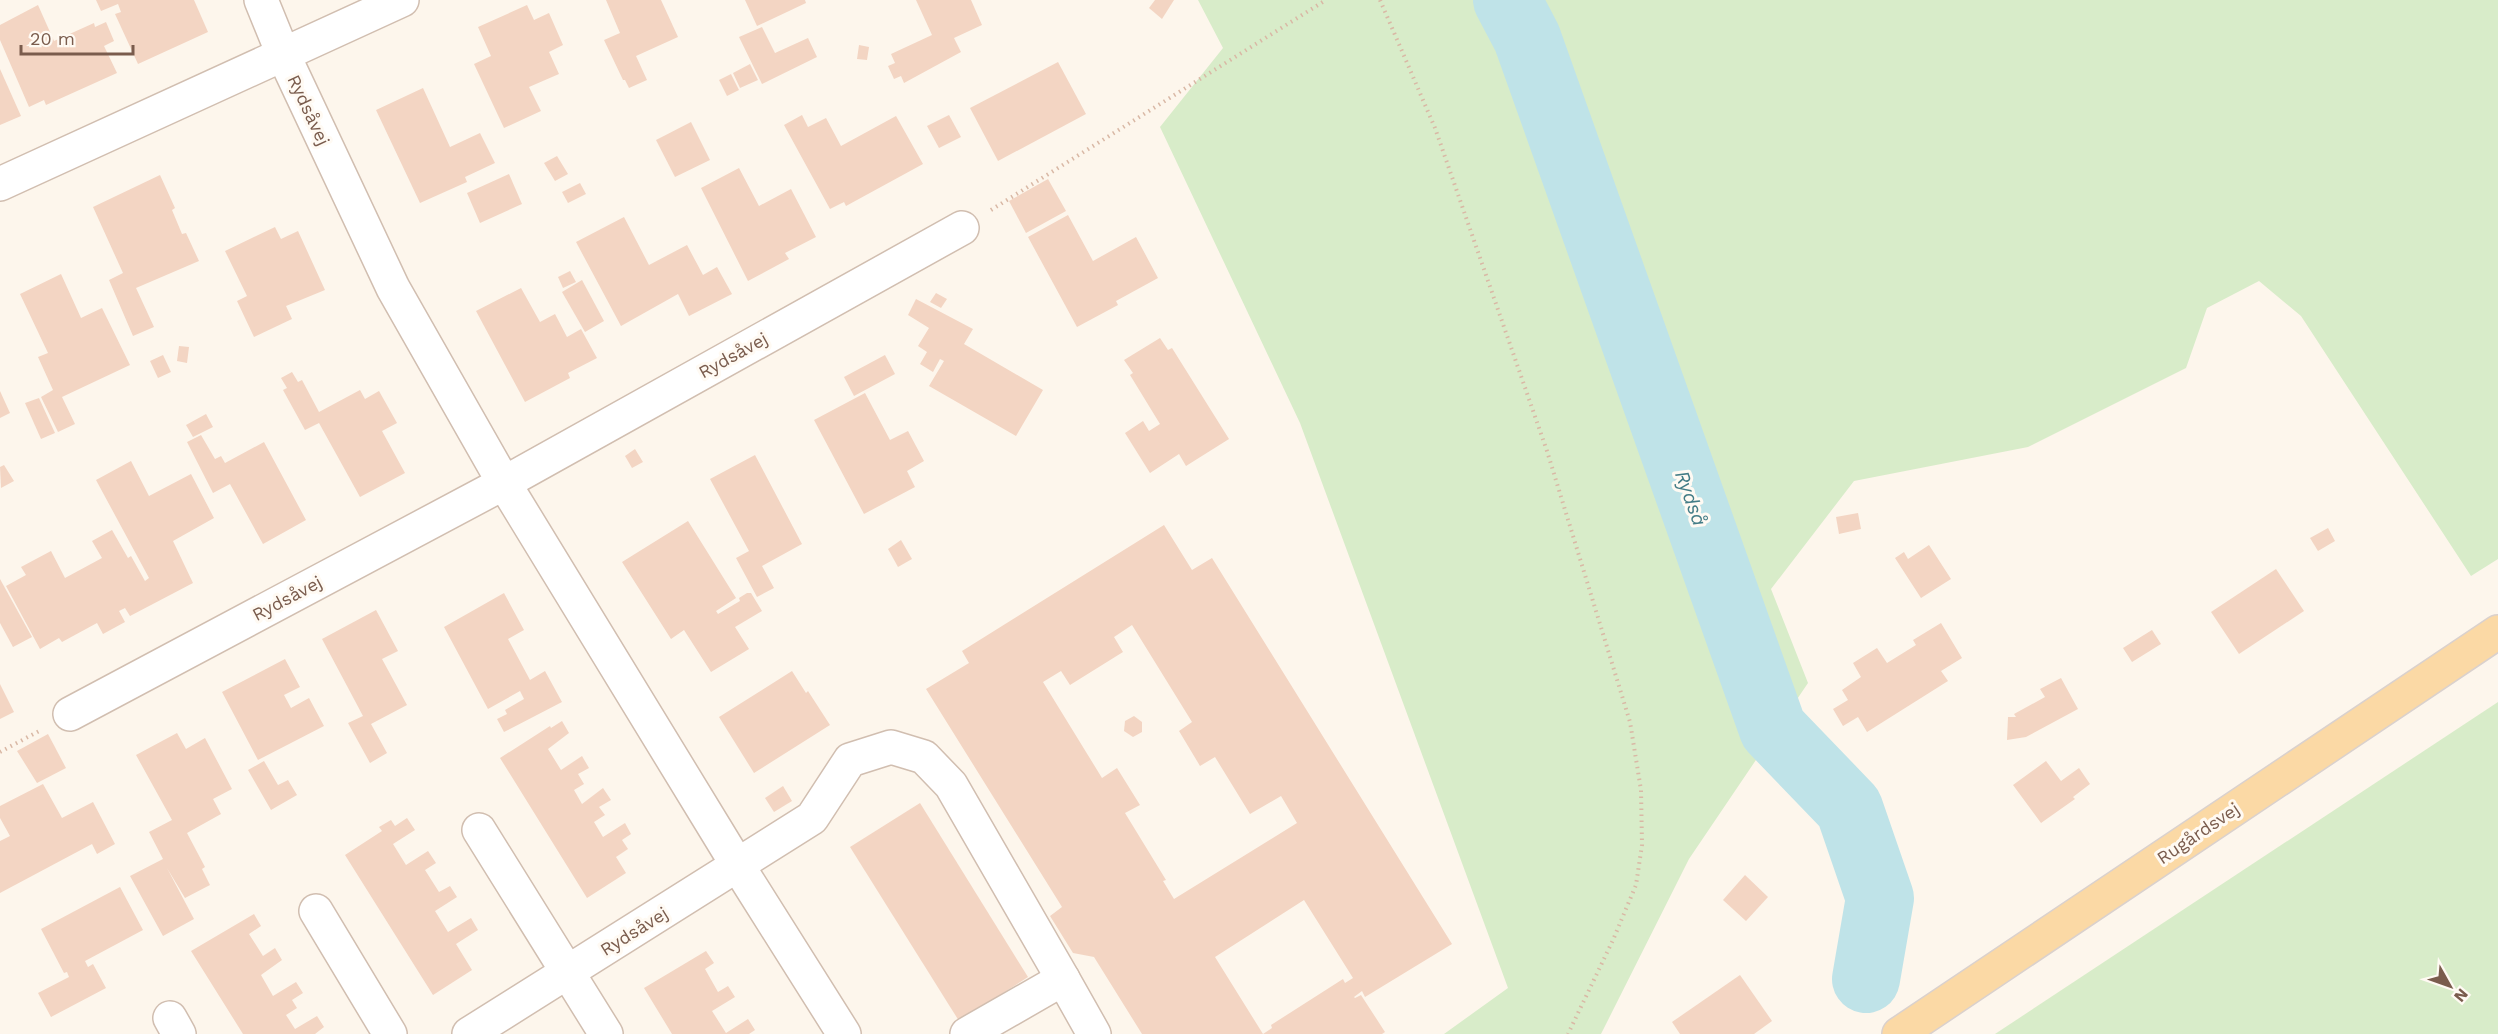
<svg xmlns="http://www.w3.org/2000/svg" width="2498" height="1034" viewBox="0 0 2498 1034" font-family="'Work Sans',sans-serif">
	<rect width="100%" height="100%" fill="#fdf6ec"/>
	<g fill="#d8ecc9">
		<polygon points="1198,0 2498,0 2498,559 2471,576 2301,316 2259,281 2207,308 2186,368 2028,447 1854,481 1771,589 1808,683 1689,859 1601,1034 1444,1034 1508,988 1300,423 1160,127 1223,48"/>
		<polygon points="2498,702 2498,1034 1995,1034"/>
	</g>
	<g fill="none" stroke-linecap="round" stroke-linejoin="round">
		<polyline stroke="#bfe3e8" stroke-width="68" points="1507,0 1527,38 1773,729 1849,808 1880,898 1866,979"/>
	</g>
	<g fill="#f3d5c3" fill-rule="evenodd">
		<polygon points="96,0 194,0 208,32 138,64 115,14 121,12 118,4 101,11"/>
		<polygon points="606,0 661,0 678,37 636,56 647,80 629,88 625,80 623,80 604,40 620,33"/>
		<polygon points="745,0 805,0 806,3 757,26"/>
		<polygon points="916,0 971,0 982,25 954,38 961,52 904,83 901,76 894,79 888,66 895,63 891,54 932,35"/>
		<polygon points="1155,0 1174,0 1162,19 1149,8"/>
		<polygon points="38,5 54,41 94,23 95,27 106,22 114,41 104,46 117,73 46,105 44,100 29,107 0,40 0,25"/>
		<polygon points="527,5 534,20 549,13 563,45 549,52 559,74 529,87 541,111 504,128 474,64 491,56 478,27"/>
		<polygon points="762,27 775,53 808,38 817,57 762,84 739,37"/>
		<polygon points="859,45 869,47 867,60 857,59"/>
		<polygon points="1058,62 1086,114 998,161 970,108"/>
		<polygon points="750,64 758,80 740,88 733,73"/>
		<polygon points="0,69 21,116 0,125"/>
		<polygon points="731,74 739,90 727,96 719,80"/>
		<polygon points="423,88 450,147 480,133 495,163 465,177 467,182 420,203 376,110"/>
		<polygon points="802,115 808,127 826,118 841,146 896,116 923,164 846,206 844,202 830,209 784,125"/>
		<polygon points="949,115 961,137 939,148 927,126"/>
		<polygon points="691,122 710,160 675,177 656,140"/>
		<polygon points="557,156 568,174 555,181 544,163"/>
		<polygon points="739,168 759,206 791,189 816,237 785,253 789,259 748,281 701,188"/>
		<polygon points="509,174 522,204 480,223 467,193"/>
		<polygon points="160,175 175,208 172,210 182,234 186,233 199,261 136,288 154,327 133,336 109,280 123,273 93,207"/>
		<polygon points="1048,179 1066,211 1026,233 1009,201"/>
		<polygon points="580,183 586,194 568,203 562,192"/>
		<polygon points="1068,215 1093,261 1136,237 1158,278 1116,301 1118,305 1077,327 1028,237"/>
		<polygon points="624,217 649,265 687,245 703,275 717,267 732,294 689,316 678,294 621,326 576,242"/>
		<polygon points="275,227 281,239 298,231 325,290 286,306 292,319 254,337 237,301 247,296 225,251"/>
		<polygon points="570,271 576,282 563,288 558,277"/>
		<polygon points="61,274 81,318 102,308 130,365 62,397 75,424 58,432 41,397 53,390 38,357 48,353 20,294"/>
		<polygon points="582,280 604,321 585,332 562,292"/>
		<polygon points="521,288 540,322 555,314 567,337 581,329 597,358 568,373 570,378 525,402 476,311"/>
		<polygon points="936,293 947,299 941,308 930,302"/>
		<polygon points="916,299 973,329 964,344 1043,390 1016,436 929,386 944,361 940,359 933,372 920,364 927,352 918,346 929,328 908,315"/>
		<polygon points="1160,338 1168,350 1172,348 1229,439 1186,466 1179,454 1150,473 1125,433 1143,421 1149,431 1160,424 1130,375 1133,373 1124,360"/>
		<polygon points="179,346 189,347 187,363 177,361"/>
		<polygon points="163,355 171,372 158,378 150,361"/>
		<polygon points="885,355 895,374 854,396 844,377"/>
		<polygon points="292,372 298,382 302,380 319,412 360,390 365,399 379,391 397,423 382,431 405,473 360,497 319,423 305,430 283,390 287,388 281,378"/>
		<polygon points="0,391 10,413 0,418"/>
		<polygon points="865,393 890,440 908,431 924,461 907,471 915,487 864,514 814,420"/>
		<polygon points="39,398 55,433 41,439 25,403"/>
		<polygon points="206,414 213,427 193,437 186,425"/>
		<polygon points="201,435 215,459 221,456 225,463 264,442 306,520 263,544 230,484 213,493 187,442"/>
		<polygon points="635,449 643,462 632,468 625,456"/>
		<polygon points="755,455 802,544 762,566 774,588 757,597 736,558 749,551 710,479"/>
		<polygon points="131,461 149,496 191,474 214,518 173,541 193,583 130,616 125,608 119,611 125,622 103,634 97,623 62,642 59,638 40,649 6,586 26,575 21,567 51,551 65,578 102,558 92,541 112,530 128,558 131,556 145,581 149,578 96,480"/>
		<polygon points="4,465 14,481 1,488 0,467"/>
		<polygon points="1858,513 1861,529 1839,534 1836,517"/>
		<polygon points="688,521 736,598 716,611 718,614 740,601 739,598 747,593 751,593 762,611 735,627 749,649 711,672 684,630 671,639 622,562"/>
		<path d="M1164 525 1192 570 1212 558 1452 944 1365 997 1362 991 1354 997 1355 998 1361 995 1385 1032 1382 1034H1263L1272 1028 1271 1025 1343 979 1345 983 1353 978 1304 900 1215 957 1263 1034H1142L1094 957 1073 953 1050 916 1062 907 926 689 969 663 962 651ZM1132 625 1192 722 1179 731 1200 766 1215 757 1250 814 1281 796 1297 823 1174 899 1163 881 1166 880 1125 813 1140 805 1117 768 1102 778 1043 682 1061 671 1070 685 1123 652 1114 637Z"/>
		<polygon points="2328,528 2335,541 2318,551 2310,538"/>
		<polygon points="901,540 912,559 898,567 888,549"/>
		<polygon points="1929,545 1951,579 1921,598 1895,558 1904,552 1908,559"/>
		<polygon points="2276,569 2304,611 2239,654 2211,612"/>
		<polygon points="0,579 32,637 13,647 0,623"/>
		<polygon points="504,593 524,630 508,639 530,680 545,671 562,702 504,732 497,719 507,714 505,710 524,699 520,691 488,709 444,627"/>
		<polygon points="376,610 398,651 382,659 407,705 371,724 387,753 370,763 348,723 363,716 322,639"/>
		<polygon points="1941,623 1962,658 1941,671 1948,681 1867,732 1858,717 1843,726 1833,709 1848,700 1842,690 1861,677 1853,663 1877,648 1887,663 1916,645 1913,640"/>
		<polygon points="2152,630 2161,644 2132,662 2123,648"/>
		<polygon points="285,659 300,687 284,695 291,708 309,698 324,726 258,760 222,692"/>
		<polygon points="792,671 806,693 808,691 830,725 754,773 719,717"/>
		<polygon points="2061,678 2078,709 2026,737 2007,740 2008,717 2016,717 2014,714 2045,697 2040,689"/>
		<polygon points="0,684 14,712 0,719"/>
		<polygon points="1134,716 1142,722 1142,732 1133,737 1124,731 1125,721"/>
		<polygon points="562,721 569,733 548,749 561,770 582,756 589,768 578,774 584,784 574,790 582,804 603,788 611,800 599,807 605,815 594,822 603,837 625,823 631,834 622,840 628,849 616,857 626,873 587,898 500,758 550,726 551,728"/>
		<polygon points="177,733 186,749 205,738 232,789 213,799 221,814 187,833 205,867 202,869 210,885 185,898 167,868 194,919 163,936 130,876 163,859 149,832 172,820 136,755"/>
		<polygon points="48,734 66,768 37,783 17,751"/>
		<polygon points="264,761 278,785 288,780 297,795 271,810 248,770"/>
		<polygon points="2046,761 2061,781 2079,768 2090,784 2073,797 2075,799 2041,823 2013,785"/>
		<polygon points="43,784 62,818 93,802 115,844 97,854 92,844 0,893 0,841 10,836 0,818 0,806"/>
		<polygon points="783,786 792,801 774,812 765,798"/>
		<polygon points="920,803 1028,977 959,1021 850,847"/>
		<polygon points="407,818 415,830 393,844 406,865 428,851 436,863 425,870 439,892 450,886 457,897 435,911 448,932 471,918 478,930 456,944 472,970 433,995 345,855 382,831 379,827 391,820 395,826"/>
		<polygon points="1745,875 1768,897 1746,921 1723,900"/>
		<polygon points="120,887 143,930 85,961 88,967 93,964 106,988 51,1017 38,993 69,977 67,972 64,973 41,929"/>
		<polygon points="254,914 261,926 249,934 263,956 275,948 282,960 261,975 273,996 296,982 303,993 292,1000 297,1008 286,1015 295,1029 317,1016 324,1027 315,1034 243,1034 191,951"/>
		<polygon points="706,951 714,963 705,969 718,992 728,986 735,997 712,1011 726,1033 748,1019 755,1030 749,1034 672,1034 644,988"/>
		<polygon points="1740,975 1772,1021 1754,1034 1680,1034 1672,1022"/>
	</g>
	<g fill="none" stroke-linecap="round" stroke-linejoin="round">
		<g stroke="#d1beb0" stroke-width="36">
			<g id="minor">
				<polyline points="261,0 283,54 393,288 504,483 738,866 844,1034"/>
				<polyline points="0,184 402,0"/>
				<polyline points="70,714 504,483 962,228"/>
				<polyline points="479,830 606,1034"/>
				<polyline points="316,911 390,1034"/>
				<polyline points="170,1018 179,1034"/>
				<polyline points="469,1034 812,818 850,760 891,747 924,757 951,785 1063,979"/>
				<polyline points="967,1034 1063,979 1094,1034"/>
			</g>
		</g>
		<g stroke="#dad1cd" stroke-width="36">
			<polyline id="major" points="1899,1034 2498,632"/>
		</g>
		<g stroke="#d9b8a5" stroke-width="4" stroke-dasharray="1.5 4.5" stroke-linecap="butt">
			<polyline points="1380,0 1435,128 1547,451 1630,722 1641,790 1642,845 1636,885 1613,940 1568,1034"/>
			<polyline points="991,210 1326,0"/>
			<polyline points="0,752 41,730"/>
		</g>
		<use href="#minor" stroke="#fff" stroke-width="33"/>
		<use href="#major" stroke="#fbd9a5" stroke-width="33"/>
	</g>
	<g text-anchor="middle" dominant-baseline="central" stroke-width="6" stroke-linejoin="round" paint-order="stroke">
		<g font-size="18" fill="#7a5c4d" stroke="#fffaf3">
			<text transform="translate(309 110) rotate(65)">Rydsåvej</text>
			<text transform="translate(733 355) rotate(-29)">Rydsåvej</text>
			<text transform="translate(287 598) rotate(-28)">Rydsåvej</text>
			<text transform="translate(2198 833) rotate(-34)">Rugårdsvej</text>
			<text transform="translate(634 931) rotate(-32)">Rydsåvej</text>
		</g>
		<g font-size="20" font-style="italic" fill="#437c86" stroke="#fffaf3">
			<text transform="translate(1691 498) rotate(70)">Rydså</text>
		</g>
	</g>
	<g transform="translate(2450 986) rotate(130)" stroke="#fffaf3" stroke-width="4.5" paint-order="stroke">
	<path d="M0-4.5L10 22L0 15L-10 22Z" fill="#7a5c4d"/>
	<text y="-9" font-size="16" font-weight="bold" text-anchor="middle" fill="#7a5c4d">N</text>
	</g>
	<path d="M21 45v9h112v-9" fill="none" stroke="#7a5c4d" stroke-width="3"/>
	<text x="30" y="45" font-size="18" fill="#7a5c4d" stroke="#fffaf3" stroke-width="4.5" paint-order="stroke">20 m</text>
</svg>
